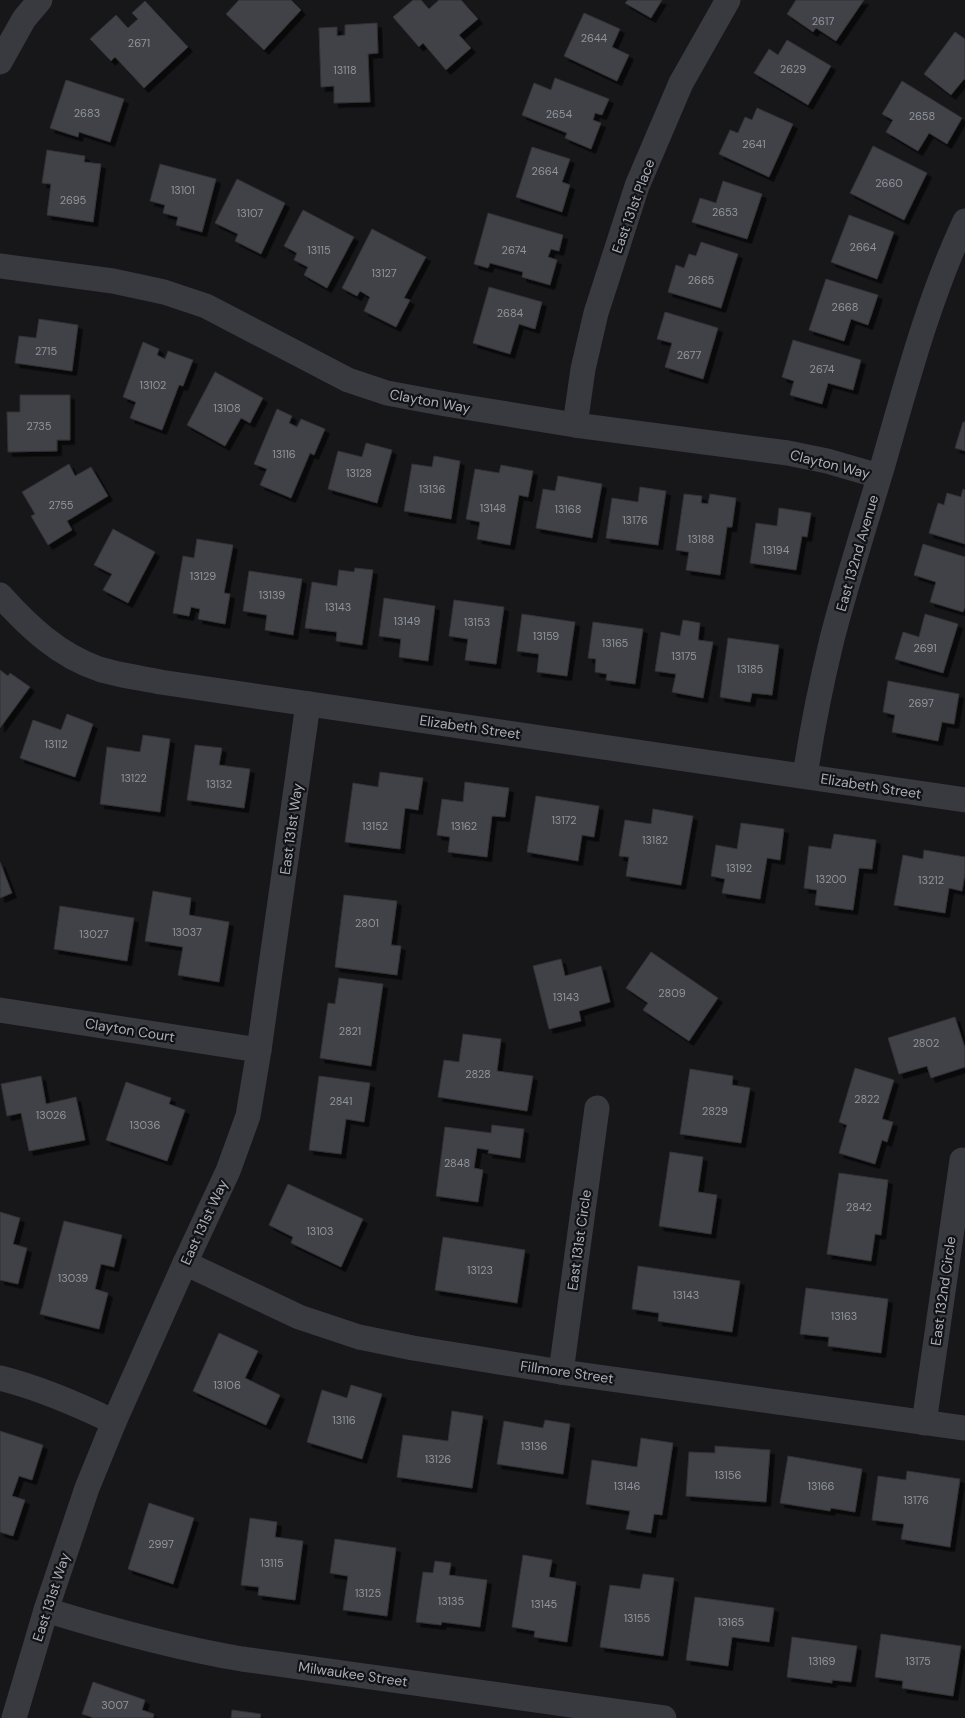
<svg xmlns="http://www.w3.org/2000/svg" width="965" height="1718" viewBox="0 0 965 1718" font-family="'DM Sans',sans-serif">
	<defs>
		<filter id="shadow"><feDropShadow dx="4.5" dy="4.5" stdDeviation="0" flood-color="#0009"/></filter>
	</defs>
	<rect width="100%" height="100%" fill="#17171a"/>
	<g fill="#414247" stroke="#313136" filter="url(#shadow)">
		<polygon points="239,0 291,0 301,10 264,50 226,14"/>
		<polygon points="413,0 421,0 429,9 439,0 461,0 478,19 459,35 471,48 446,70 423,43 419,47 393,17"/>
		<polygon points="628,0 662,0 651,18 625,3"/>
		<polygon points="796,0 864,0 836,41 816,28 813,32 787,14"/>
		<polygon points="145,1 188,47 144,88 115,57 111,61 90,39 116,15 128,28 138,19 132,13"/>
		<polygon points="584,13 620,29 612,47 629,55 617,81 564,56"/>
		<polygon points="377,23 378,53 368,54 370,102 334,103 334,86 321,87 319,28 337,27 337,36 345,35 345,25"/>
		<polygon points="955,32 965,39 965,80 964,79 951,95 924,74"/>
		<polygon points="787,40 831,66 808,105 754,73 769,49 778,55"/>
		<polygon points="555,78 609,99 602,115 595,113 593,120 601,123 591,149 565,138 567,133 522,115 534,83 551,90"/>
		<polygon points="66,80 124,99 110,142 79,132 78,137 50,128"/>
		<polygon points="902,81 962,118 947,144 929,133 918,151 886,132 893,120 882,114"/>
		<polygon points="757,108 793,124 769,177 719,154 730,130 738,133 745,117 752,120"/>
		<polygon points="873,146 927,173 904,220 850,193"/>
		<polygon points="532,147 570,159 562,182 570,185 562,212 516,197"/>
		<polygon points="47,150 85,156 84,162 101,164 93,222 47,215 51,184 42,183"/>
		<polygon points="160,164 216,179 202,232 176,225 178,217 163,213 165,205 150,201"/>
		<polygon points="237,179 285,203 261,254 235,241 238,234 215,223"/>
		<polygon points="723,181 762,194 747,239 692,222 700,198 716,203"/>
		<polygon points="303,210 354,237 327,288 304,275 308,267 294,260 297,253 284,246"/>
		<polygon points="488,213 563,235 559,251 551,249 548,257 557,260 550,285 522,277 523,272 490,263 488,268 474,264"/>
		<polygon points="849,215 894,232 877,279 831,262"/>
		<polygon points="372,229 426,257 404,298 410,300 396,327 364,311 370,297 360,291 357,296 342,288"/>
		<polygon points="701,242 738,254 721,308 668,292 676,265 684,268 689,254 696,256"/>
		<polygon points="826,279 878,295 868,325 851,319 844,341 809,330"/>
		<polygon points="489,287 542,302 535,329 519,324 510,354 473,343"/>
		<polygon points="665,312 718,328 703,379 665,367 672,343 657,339"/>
		<polygon points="39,319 78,325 72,371 15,363 19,336 36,338"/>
		<polygon points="793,340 861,360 853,390 828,383 822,404 790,395 794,381 782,377"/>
		<polygon points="143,342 159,349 157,355 165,359 168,351 193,360 183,386 179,385 162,430 130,418 136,402 123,397"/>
		<polygon points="215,372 263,398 250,423 241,418 225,446 187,425"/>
		<polygon points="20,395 70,395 70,440 57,440 57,451 8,452 7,412 20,412"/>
		<polygon points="277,409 292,416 289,423 297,427 301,419 325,429 314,455 310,453 291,498 260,485 267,469 254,464"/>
		<polygon points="963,422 965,422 965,451 955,448"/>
		<polygon points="366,443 392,450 377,503 328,489 338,451 362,457"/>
		<polygon points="434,456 460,461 451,519 404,511 412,464 432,467"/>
		<polygon points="69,464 75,476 91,467 108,496 67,521 72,530 48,545 31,516 35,514 22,492"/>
		<polygon points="501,465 533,471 528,497 519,495 510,545 477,539 480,522 466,519 475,469 499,473"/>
		<polygon points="558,476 602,484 592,538 536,528 543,489 555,491"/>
		<polygon points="640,487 666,491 658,545 606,538 612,498 638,502"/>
		<polygon points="963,489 965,490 965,544 929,533 938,503 944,505 947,493 961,497"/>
		<polygon points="684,494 702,496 701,503 708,504 710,494 736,498 732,527 727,527 720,575 686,570 689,552 676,550"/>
		<polygon points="779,508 811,513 807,537 802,536 796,570 750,563 756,523 777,526"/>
		<polygon points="113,529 155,552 128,603 103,590 112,574 94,565"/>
		<polygon points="197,539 233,545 224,593 230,594 225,624 198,619 200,609 191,607 189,616 173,613 183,556 194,558"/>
		<polygon points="923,544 965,557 965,607 963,612 930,602 936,582 914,575"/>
		<polygon points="355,568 373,570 362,645 336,641 337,632 305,628 312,582 337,586 339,570 354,572"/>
		<polygon points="249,571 302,579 293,635 265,630 267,615 243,611"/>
		<polygon points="384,598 435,606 428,661 399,657 401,639 379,636"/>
		<polygon points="454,600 504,607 496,664 465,660 468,639 449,636"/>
		<polygon points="522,614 575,622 567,676 537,672 539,654 517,651"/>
		<polygon points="925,614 958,624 943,673 895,659 903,632 919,637"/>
		<polygon points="683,620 700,623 698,640 713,642 703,698 672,692 676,674 655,671 661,632 680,636"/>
		<polygon points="593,622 643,629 635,684 606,680 607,674 595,672 596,659 588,658"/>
		<polygon points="728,638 779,645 772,695 752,693 750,702 720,697"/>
		<polygon points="0,670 8,676 10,673 30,687 0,728"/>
		<polygon points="888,681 959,694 954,724 942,722 938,741 892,732 895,715 883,712"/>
		<polygon points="67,714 93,724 75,777 20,758 33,720 61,730"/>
		<polygon points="143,735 170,739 160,812 100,804 107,747 140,752"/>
		<polygon points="195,745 222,748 219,765 250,769 244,808 187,800"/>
		<polygon points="380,772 423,778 418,810 405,808 400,849 345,842 353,783 378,787"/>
		<polygon points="465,782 509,788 505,817 492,816 487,857 448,852 450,837 437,835 442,799 463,802"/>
		<polygon points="536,796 599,806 594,837 582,835 578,861 527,852"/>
		<polygon points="653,809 693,816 681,885 626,876 629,857 619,856 625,820 651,824"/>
		<polygon points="741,823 784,829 780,860 767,858 760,899 722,893 725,879 711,876 716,845 737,849"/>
		<polygon points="834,834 876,840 872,869 859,868 853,910 815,905 817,890 804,888 809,846 831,849"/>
		<polygon points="924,850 965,857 965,873 962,891 949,888 945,913 894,905 903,855 923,859"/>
		<polygon points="0,862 12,893 0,898"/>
		<polygon points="153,891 191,898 189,915 229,922 219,982 178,975 183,947 145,941"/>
		<polygon points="344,895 397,901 391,945 401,946 397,975 335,967"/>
		<polygon points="60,906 134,918 127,961 54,949"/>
		<polygon points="651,952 718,998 689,1041 643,1010 648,1003 626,988"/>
		<polygon points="561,959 565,976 601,966 610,1002 579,1011 581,1021 549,1029 533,966"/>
		<polygon points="339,978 383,984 371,1066 320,1058 328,1003 335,1004"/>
		<polygon points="955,1017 965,1048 965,1067 931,1078 927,1066 899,1074 888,1038"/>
		<polygon points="463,1034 501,1039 497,1071 533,1076 527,1111 438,1097 444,1060 459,1062"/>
		<polygon points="855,1068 894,1080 882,1119 893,1122 887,1142 882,1140 875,1164 839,1153 847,1125 839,1122"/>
		<polygon points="690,1069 733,1076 732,1085 750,1088 741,1143 680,1134"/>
		<polygon points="41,1076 46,1104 76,1097 85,1140 29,1151 21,1113 7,1116 1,1084"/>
		<polygon points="319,1076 370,1083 364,1122 346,1119 341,1154 309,1150"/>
		<polygon points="126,1082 171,1098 169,1104 185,1110 167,1161 106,1140"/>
		<polygon points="492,1125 524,1129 520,1158 488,1153 489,1150 477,1148 474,1168 483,1170 478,1202 436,1196 445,1127 491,1133"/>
		<polygon points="670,1152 703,1157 698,1192 717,1195 711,1234 659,1226"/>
		<polygon points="839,1173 888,1180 881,1235 875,1234 871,1261 827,1254"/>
		<polygon points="288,1184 363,1219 341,1267 291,1243 293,1237 269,1225"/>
		<polygon points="0,1212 20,1218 13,1244 27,1248 18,1284 0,1280"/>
		<polygon points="64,1221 122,1235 114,1267 101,1264 95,1289 108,1293 99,1329 40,1314"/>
		<polygon points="443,1237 525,1250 517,1303 435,1290"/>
		<polygon points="638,1266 740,1281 732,1332 658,1321 659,1313 632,1309"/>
		<polygon points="806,1288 888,1299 881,1353 828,1346 829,1337 800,1334"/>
		<polygon points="219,1333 258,1351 245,1378 280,1395 266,1425 193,1391"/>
		<polygon points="351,1385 382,1394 362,1459 307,1442 322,1390 347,1398"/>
		<polygon points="452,1411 483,1416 472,1488 397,1477 403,1435 448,1441"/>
		<polygon points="545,1420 570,1424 563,1474 497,1464 504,1421 543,1428"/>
		<polygon points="0,1431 43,1445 32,1480 19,1476 12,1496 25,1500 13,1536 0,1532"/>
		<polygon points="641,1438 673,1443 662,1515 654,1514 651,1533 626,1529 630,1511 586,1504 592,1460 637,1467"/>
		<polygon points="715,1446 770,1450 766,1502 686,1496 689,1452 715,1453"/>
		<polygon points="788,1456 862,1469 855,1512 831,1508 830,1511 780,1503"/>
		<polygon points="907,1471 960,1479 950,1547 901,1539 904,1524 872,1520 878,1476 906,1480"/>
		<polygon points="149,1503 194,1518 173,1584 128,1569"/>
		<polygon points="250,1518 277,1522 275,1537 303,1541 295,1600 258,1595 259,1587 241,1585"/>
		<polygon points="335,1539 396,1548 387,1616 343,1610 348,1576 330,1573"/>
		<polygon points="523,1555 552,1560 549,1577 576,1582 567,1642 534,1637 535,1631 512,1627"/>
		<polygon points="435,1561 451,1563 449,1575 487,1580 480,1627 442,1622 441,1625 416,1622 423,1572 433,1573"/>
		<polygon points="643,1574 674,1578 663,1656 600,1647 610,1585 640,1589"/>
		<polygon points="695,1597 774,1608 769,1642 732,1637 728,1666 686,1660"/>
		<polygon points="881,1634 961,1646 953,1696 902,1688 903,1681 875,1677"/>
		<polygon points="792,1637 857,1646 851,1682 832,1680 832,1683 787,1677"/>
		<polygon points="93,1682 145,1700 142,1710 154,1714 153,1718 94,1718 82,1714"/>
		<polygon points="232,1710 261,1714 260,1718 231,1718"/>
	</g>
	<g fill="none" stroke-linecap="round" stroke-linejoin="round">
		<g stroke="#383a3f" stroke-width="25">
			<polyline points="0,62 24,19 40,0"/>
			<polyline points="0,266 113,281 164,292 206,306 348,380 387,393 446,404 575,425 788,453 827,461 879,476"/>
			<polyline points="575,425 583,369 596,313 637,186 681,83 728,0"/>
			<path d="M0 595C28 626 58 655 99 669 118 675 140 678 160 682L965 800"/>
			<path d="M805 776C812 729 821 684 832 639 847 581 865 525 882 468 906 385 928 300 965 221"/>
			<polyline points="0,1010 259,1050"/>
			<polyline points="185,1263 299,1317 359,1337 413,1348 561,1372 965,1428"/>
			<polyline points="561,1372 597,1108"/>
			<path d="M0 1378C40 1388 77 1404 114 1422"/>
			<polyline points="924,1423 962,1160"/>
			<path d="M46 1610C111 1630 176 1648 242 1659L664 1718"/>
			<polyline points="14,1718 46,1610 87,1488 114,1422 185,1263 228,1171 248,1116 259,1050 308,704"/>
		</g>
	</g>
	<g text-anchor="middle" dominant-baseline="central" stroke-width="4.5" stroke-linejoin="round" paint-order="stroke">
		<g font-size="11" fill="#8f949d">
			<text x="823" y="21">2617</text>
			<text x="594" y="38">2644</text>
			<text x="139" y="43">2671</text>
			<text x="793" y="69">2629</text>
			<text x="345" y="70">13118</text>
			<text x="87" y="113">2683</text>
			<text x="559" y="114">2654</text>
			<text x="922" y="116">2658</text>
			<text x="754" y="144">2641</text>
			<text x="545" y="171">2664</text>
			<text x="889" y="183">2660</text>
			<text x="183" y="190">13101</text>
			<text x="73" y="200">2695</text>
			<text x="725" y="212">2653</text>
			<text x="250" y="213">13107</text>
			<text x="863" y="247">2664</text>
			<text x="319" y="250">13115</text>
			<text x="514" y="250">2674</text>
			<text x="384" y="273">13127</text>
			<text x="701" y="280">2665</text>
			<text x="845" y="307">2668</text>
			<text x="510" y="313">2684</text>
			<text x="46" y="351">2715</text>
			<text x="689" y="355">2677</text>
			<text x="822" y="369">2674</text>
			<text x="153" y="385">13102</text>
			<text x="227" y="408">13108</text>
			<text x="39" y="426">2735</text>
			<text x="284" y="454">13116</text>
			<text x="359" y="473">13128</text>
			<text x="432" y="489">13136</text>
			<text x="61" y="505">2755</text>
			<text x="493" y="508">13148</text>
			<text x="568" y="509">13168</text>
			<text x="635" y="520">13176</text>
			<text x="701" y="539">13188</text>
			<text x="776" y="550">13194</text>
			<text x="203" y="576">13129</text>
			<text x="272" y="595">13139</text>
			<text x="338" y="607">13143</text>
			<text x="407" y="621">13149</text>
			<text x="477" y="622">13153</text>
			<text x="546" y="636">13159</text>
			<text x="615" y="643">13165</text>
			<text x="925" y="648">2691</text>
			<text x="684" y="656">13175</text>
			<text x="750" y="669">13185</text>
			<text x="921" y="703">2697</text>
			<text x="56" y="744">13112</text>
			<text x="134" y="778">13122</text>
			<text x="219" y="784">13132</text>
			<text x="564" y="820">13172</text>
			<text x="375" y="826">13152</text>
			<text x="464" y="826">13162</text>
			<text x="655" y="840">13182</text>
			<text x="739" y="868">13192</text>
			<text x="831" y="879">13200</text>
			<text x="931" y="880">13212</text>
			<text x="367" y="923">2801</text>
			<text x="187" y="932">13037</text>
			<text x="94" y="934">13027</text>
			<text x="672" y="993">2809</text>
			<text x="566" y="997">13143</text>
			<text x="350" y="1031">2821</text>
			<text x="926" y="1043">2802</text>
			<text x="478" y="1074">2828</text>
			<text x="867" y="1099">2822</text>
			<text x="341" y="1101">2841</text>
			<text x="715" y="1111">2829</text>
			<text x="51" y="1115">13026</text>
			<text x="145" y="1125">13036</text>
			<text x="457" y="1163">2848</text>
			<text x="859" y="1207">2842</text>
			<text x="320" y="1231">13103</text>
			<text x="480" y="1270">13123</text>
			<text x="73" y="1278">13039</text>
			<text x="686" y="1295">13143</text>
			<text x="844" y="1316">13163</text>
			<text x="227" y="1385">13106</text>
			<text x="344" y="1420">13116</text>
			<text x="534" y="1446">13136</text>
			<text x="438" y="1459">13126</text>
			<text x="728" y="1475">13156</text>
			<text x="627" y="1486">13146</text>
			<text x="821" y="1486">13166</text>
			<text x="916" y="1500">13176</text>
			<text x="161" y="1544">2997</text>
			<text x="272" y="1563">13115</text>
			<text x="368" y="1593">13125</text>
			<text x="451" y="1601">13135</text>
			<text x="544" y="1604">13145</text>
			<text x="637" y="1618">13155</text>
			<text x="731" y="1622">13165</text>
			<text x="822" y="1661">13169</text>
			<text x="918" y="1661">13175</text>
			<text x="115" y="1705">3007</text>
		</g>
		<g font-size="14" fill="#a9afba" stroke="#121215">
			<text transform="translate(633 206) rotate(-70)">East 131st Place</text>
			<text transform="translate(430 401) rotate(10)">Clayton Way</text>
			<text transform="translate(830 464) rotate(14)">Clayton Way</text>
			<text transform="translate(857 553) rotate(-74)">East 132nd Avenue</text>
			<text transform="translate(470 727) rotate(8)">Elizabeth Street</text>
			<text transform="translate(871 786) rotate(9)">Elizabeth Street</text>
			<text transform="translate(291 829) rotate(-82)">East 131st Way</text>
			<text transform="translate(130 1030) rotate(9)">Clayton Court</text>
			<text transform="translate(204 1222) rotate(-65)">East 131st Way</text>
			<text transform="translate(579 1240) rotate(-82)">East 131st Circle</text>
			<text transform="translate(943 1291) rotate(-82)">East 132nd Circle</text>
			<text transform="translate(567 1372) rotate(8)">Fillmore Street</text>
			<text transform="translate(51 1597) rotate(-72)">East 131st Way</text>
			<text transform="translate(353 1674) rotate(8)">Milwaukee Street</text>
		</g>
	</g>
</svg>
